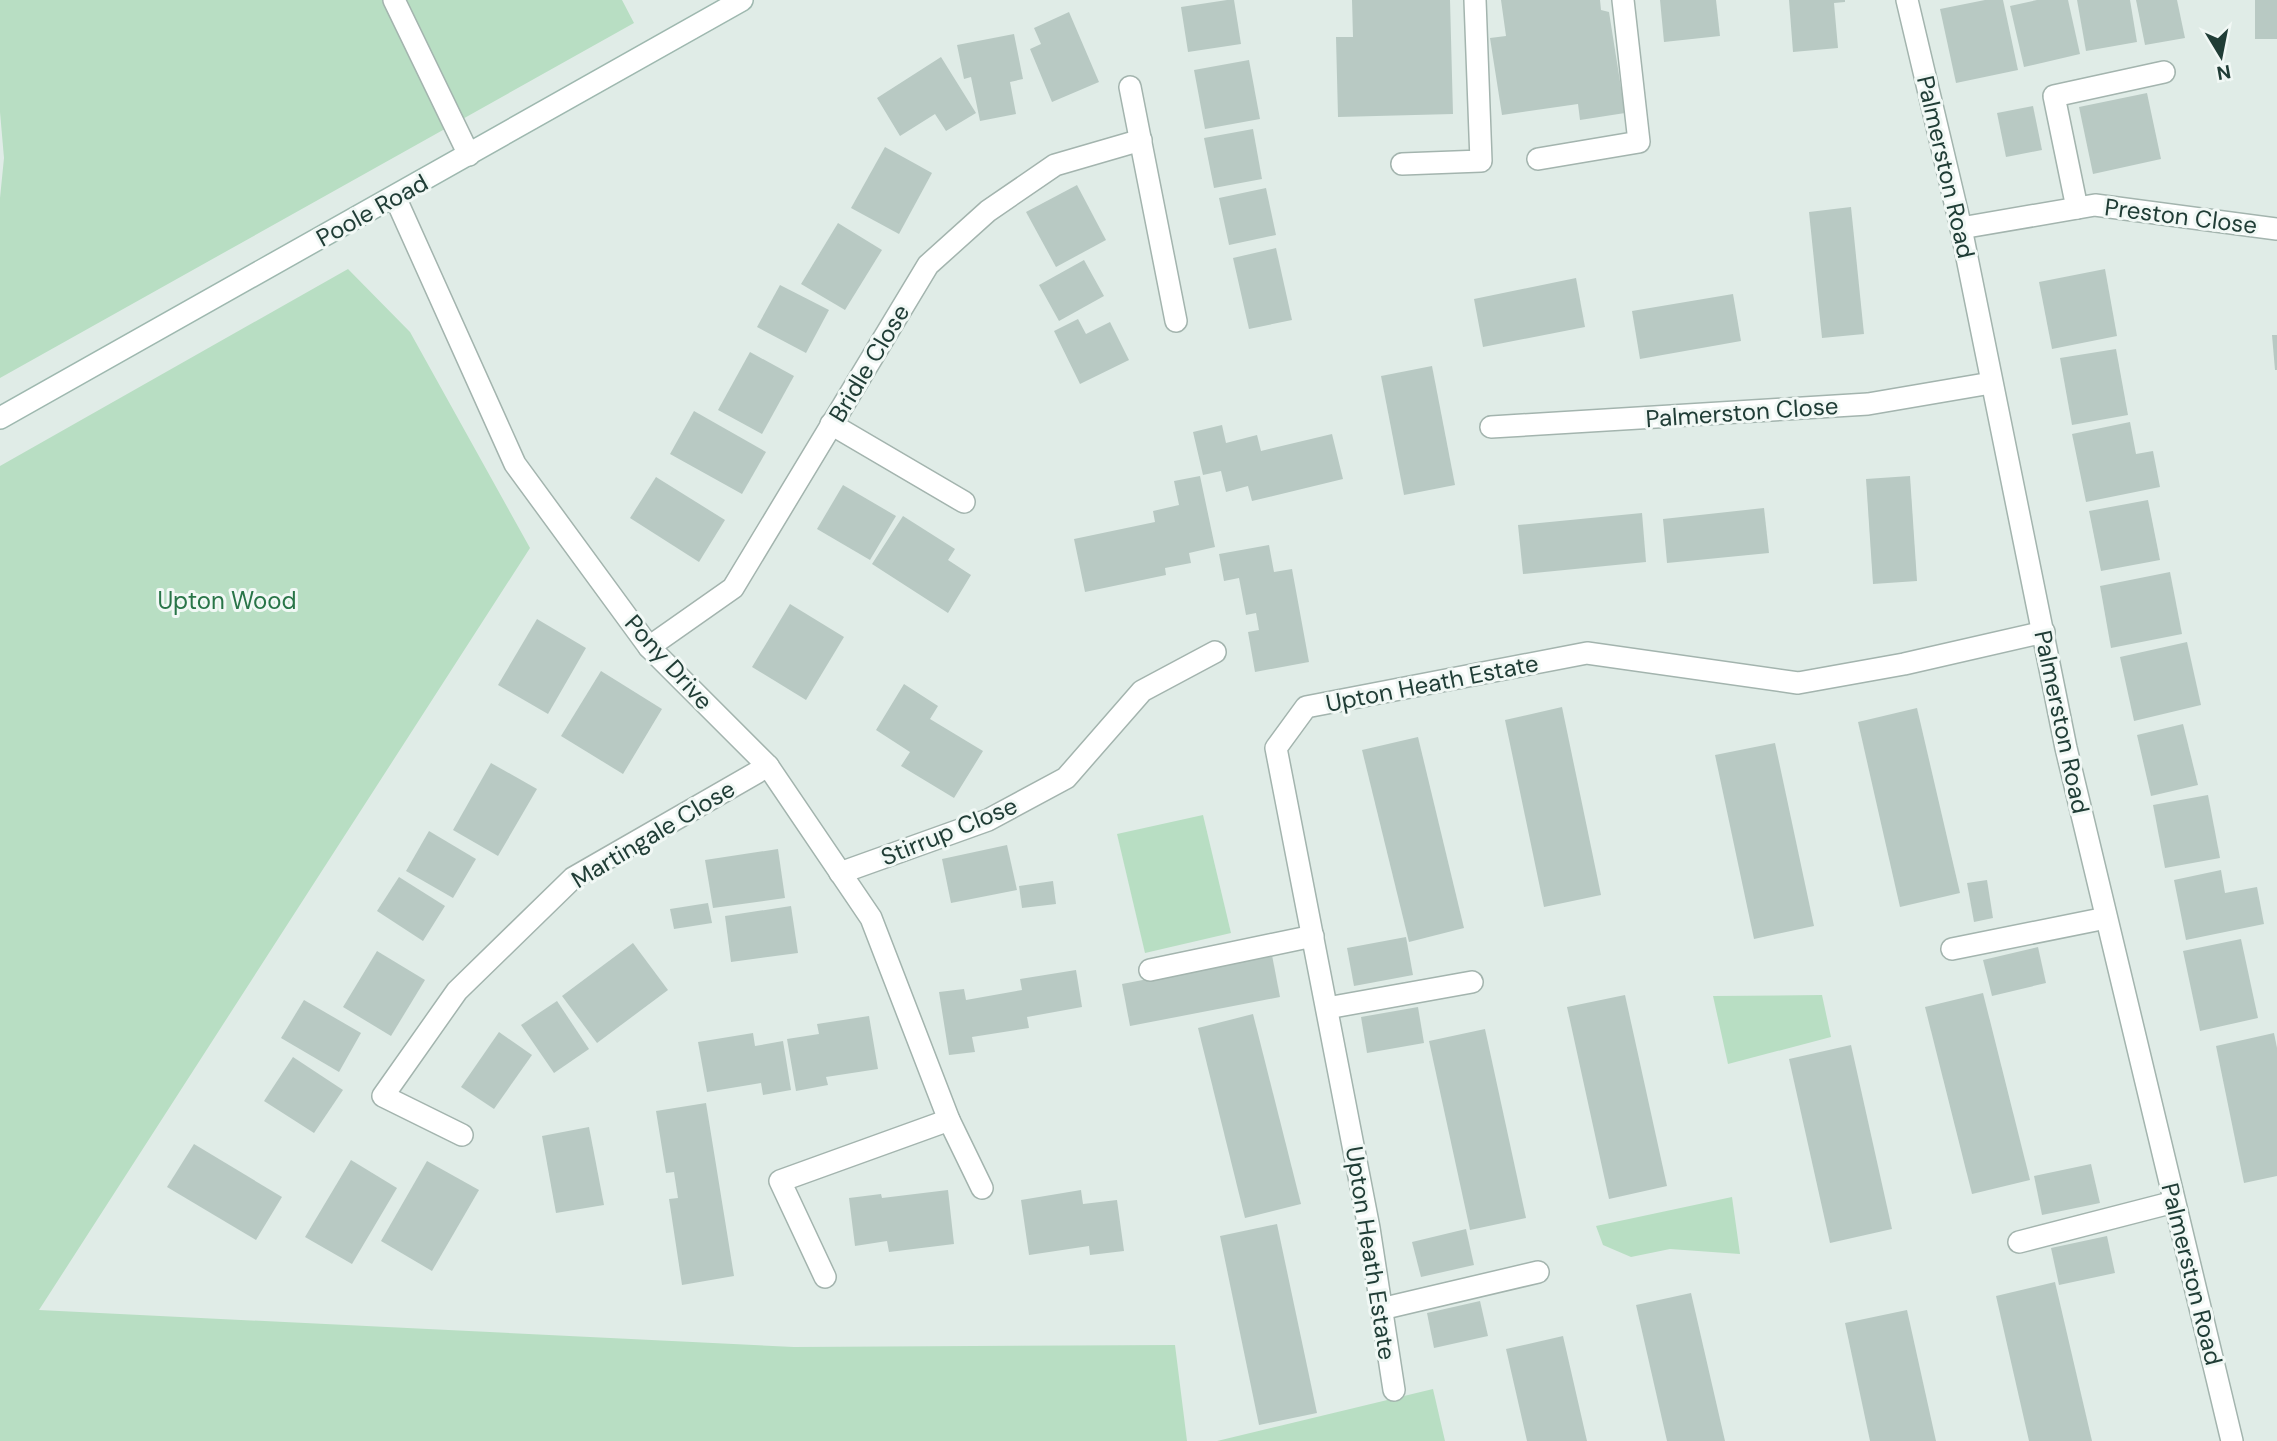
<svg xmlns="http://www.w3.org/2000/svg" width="2277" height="1441" viewBox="0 0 2277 1441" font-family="'DM Sans',sans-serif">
	<rect width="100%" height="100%" fill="#e0ece7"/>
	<g fill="#b8dec3">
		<polygon points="0,0 622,0 634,23 0,378 0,198 4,158 0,112"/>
		<polygon points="348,269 410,332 530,548 39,1310 794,1347 1175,1345 1187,1441 0,1441 0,466"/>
		<polygon points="1203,815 1231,933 1145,953 1117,834"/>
		<polygon points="1822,995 1831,1037 1728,1064 1713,996"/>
		<polygon points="1732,1197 1740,1254 1670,1249 1631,1257 1603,1245 1596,1226"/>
		<polygon points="1433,1389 1445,1441 1217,1441"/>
	</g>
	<g fill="#b8c9c3">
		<polygon points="1227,0 1234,0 1241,44 1188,52 1181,7"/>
		<polygon points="1352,0 1450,0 1453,114 1338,117 1336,37 1353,37"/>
		<polygon points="1501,0 1600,0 1601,10 1609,12 1625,113 1580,120 1578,104 1502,115 1490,38 1506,36"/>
		<polygon points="1660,0 1716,0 1720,36 1664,42"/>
		<polygon points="1789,0 1845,0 1845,2 1834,3 1838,48 1793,52"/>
		<polygon points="1985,0 2003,0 2018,70 1956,83 1940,9"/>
		<polygon points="2037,0 2068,0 2080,54 2024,67 2010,6"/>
		<polygon points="2077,0 2130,0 2137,42 2086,51"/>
		<polygon points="2136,0 2177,0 2185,38 2145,45"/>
		<rect x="2255" y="0" width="22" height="39"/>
		<polygon points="1069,12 1099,82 1052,102 1030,49 1041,44 1034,28"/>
		<polygon points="1014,34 1023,79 1010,82 1016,114 980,121 971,77 964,79 957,45"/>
		<polygon points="941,57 976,113 946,131 935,114 900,136 877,98"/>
		<polygon points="1249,60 1260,119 1205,129 1194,70"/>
		<polygon points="2147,93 2161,159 2093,174 2079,107"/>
		<polygon points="2033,106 2042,150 2006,157 1997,113"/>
		<polygon points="1253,129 1262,179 1214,188 1204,138"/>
		<polygon points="885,147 932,173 899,234 851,208"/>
		<polygon points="1077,185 1106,240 1056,267 1026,212"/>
		<polygon points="1266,188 1276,235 1229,245 1219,198"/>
		<polygon points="1851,207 1864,334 1822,338 1809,212"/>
		<polygon points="838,223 882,250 845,310 801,284"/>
		<polygon points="1276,248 1292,320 1249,329 1233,258"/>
		<polygon points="1084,260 1104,296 1059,321 1039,285"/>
		<polygon points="2105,269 2117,336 2052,349 2039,282"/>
		<polygon points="1576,278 1585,327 1483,347 1474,299"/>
		<polygon points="780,285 829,310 806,353 757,327"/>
		<polygon points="1733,294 1741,341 1640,359 1632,311"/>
		<polygon points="1078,319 1086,334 1110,322 1129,360 1080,384 1054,331"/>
		<polygon points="2272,335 2277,335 2277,370 2275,370"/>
		<polygon points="2116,349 2128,415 2072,425 2060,358"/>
		<polygon points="750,352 794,376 762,434 718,410"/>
		<polygon points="1432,366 1455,485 1404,495 1381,376"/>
		<polygon points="694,411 766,452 742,494 670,454"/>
		<polygon points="2130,422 2136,454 2153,451 2160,487 2086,502 2072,434"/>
		<polygon points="1222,425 1226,443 1257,435 1261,451 1332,434 1343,479 1252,501 1248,486 1226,492 1221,471 1203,475 1193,432"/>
		<polygon points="1200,476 1215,547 1189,553 1191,563 1165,568 1166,575 1085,592 1074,539 1155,522 1153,511 1179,505 1174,481"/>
		<polygon points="1910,476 1917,581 1873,584 1866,479"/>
		<polygon points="656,477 725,520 699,562 630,518"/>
		<polygon points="843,485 896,516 870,560 817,529"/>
		<polygon points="2148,500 2160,560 2101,571 2089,511"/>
		<polygon points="1764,508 1769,553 1667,563 1663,519"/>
		<polygon points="1642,513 1646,562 1523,574 1518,525"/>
		<polygon points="903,516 955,549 948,560 971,575 948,613 872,564"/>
		<polygon points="1269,545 1274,572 1292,569 1309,662 1255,672 1248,632 1259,630 1256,613 1246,615 1239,578 1224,581 1219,554"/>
		<polygon points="2170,572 2182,634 2111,648 2100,586"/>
		<polygon points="790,604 844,637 806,700 752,667"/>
		<polygon points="537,619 586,648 548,714 498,685"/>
		<polygon points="2187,642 2201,705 2134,721 2120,657"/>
		<polygon points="601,671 662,709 623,774 561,736"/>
		<polygon points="904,684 938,706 930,719 983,751 954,798 901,766 910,752 876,730"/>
		<polygon points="1562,707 1601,895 1544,907 1505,720"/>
		<polygon points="1917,708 1960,893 1900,907 1858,722"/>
		<polygon points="2183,724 2198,785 2151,796 2137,735"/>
		<polygon points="1418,737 1464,928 1409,942 1362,750"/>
		<polygon points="1775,743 1814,926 1754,939 1715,755"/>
		<polygon points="491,763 537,789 498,856 453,830"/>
		<polygon points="2208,795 2220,858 2165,868 2153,805"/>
		<polygon points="429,831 476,859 453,898 406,871"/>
		<polygon points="1007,845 1017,890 951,903 942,859"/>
		<polygon points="778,849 785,898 713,908 705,860"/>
		<polygon points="2221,870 2225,893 2257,887 2264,924 2186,940 2174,880"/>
		<polygon points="399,877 445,906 423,941 377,911"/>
		<polygon points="1987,880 1993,918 1974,922 1967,883"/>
		<polygon points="1053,881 1056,904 1022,908 1019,886"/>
		<polygon points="708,903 712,923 674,929 670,909"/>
		<polygon points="791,906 798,953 731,962 725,916"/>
		<polygon points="1406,937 1413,975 1354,986 1347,948"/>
		<polygon points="2241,939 2258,1018 2200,1031 2183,951"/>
		<polygon points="633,943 668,990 597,1043 562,996"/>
		<polygon points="2038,947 2046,983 1992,996 1983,960"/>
		<polygon points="377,951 425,980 391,1036 343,1007"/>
		<polygon points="1272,955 1280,997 1130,1026 1122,984"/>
		<polygon points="1076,970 1082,1007 1027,1017 1029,1028 972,1037 975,1052 949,1055 939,992 964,989 966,1000 1022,990 1020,979"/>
		<polygon points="1983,993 2030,1180 1972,1194 1925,1007"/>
		<polygon points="1625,995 1667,1186 1609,1199 1567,1007"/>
		<polygon points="304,1000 361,1033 339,1072 281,1038"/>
		<polygon points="557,1001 589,1049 554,1073 521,1025"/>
		<polygon points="1418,1007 1424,1043 1367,1053 1361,1017"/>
		<polygon points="1253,1014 1301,1204 1245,1218 1198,1028"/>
		<polygon points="869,1016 878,1069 826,1077 828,1085 796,1091 787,1039 819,1034 817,1024"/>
		<polygon points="1485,1029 1526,1218 1470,1230 1429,1041"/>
		<polygon points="499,1032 532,1055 494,1109 461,1087"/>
		<polygon points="753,1033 755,1046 783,1041 791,1090 763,1095 761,1083 707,1092 698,1042"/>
		<polygon points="2274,1033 2277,1048 2277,1176 2244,1183 2216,1046"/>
		<polygon points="1851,1045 1892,1229 1830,1243 1789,1059"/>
		<polygon points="293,1057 343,1090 314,1133 264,1101"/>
		<polygon points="706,1103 734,1276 682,1285 669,1199 678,1198 674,1172 666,1173 656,1111"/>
		<polygon points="589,1127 604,1205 556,1213 542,1136"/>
		<polygon points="194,1144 282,1197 256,1240 167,1187"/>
		<polygon points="351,1160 397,1188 352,1264 305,1237"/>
		<polygon points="427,1161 479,1190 432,1271 381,1241"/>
		<polygon points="2091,1164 2100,1203 2042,1215 2034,1176"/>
		<polygon points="948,1190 954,1244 889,1252 887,1241 855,1246 849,1198 881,1194 882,1198"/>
		<polygon points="1081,1190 1083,1204 1117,1200 1124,1251 1090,1255 1089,1246 1029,1255 1021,1200"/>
		<polygon points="1277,1224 1317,1413 1259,1425 1220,1236"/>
		<polygon points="1466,1229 1474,1265 1421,1277 1412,1242"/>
		<polygon points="2107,1236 2115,1273 2059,1285 2051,1248"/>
		<polygon points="2055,1282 2092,1441 2029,1441 1996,1296"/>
		<polygon points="1691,1293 1725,1441 1667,1441 1636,1305"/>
		<polygon points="1480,1301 1488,1336 1434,1348 1427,1313"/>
		<polygon points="1907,1310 1936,1441 1870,1441 1845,1323"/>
		<polygon points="1563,1336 1587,1441 1527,1441 1506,1349"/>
	</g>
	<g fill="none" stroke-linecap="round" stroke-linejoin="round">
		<g stroke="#a3b4ae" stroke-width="24">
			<g id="service">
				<polyline points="394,0 469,155"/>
				<polyline points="1538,159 1639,142 1623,0"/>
				<polyline points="1402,164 1481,161 1475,0"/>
				<polyline points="2077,208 2054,96 2164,72"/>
				<polyline points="1952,949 2106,918"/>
				<polyline points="1150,970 1313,936"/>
				<polyline points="1327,1008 1472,982"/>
				<polyline points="2019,1242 2174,1202"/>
				<polyline points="1381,1309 1538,1272"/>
			</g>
		</g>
		<g stroke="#a3b4ae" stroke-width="24">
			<g id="minor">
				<polyline points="1907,0 1961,228 2066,748 2232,1441"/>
				<polyline points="1130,87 1176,321"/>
				<polyline points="395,197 515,464 649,647 768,766 871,918 949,1120 982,1188"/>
				<polyline points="1961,228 2095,205 2277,229"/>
				<polyline points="831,424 964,502"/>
				<polyline points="1491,427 1868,404 1991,383"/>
				<polyline points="649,647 733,588 928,265 988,211 1055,165 1141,140"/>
				<polyline points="840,873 988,820 1066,778 1142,691 1215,652"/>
				<polyline points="462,1135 383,1096 457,991 573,878 768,766"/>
				<polyline points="825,1277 780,1181 949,1120"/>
				<polyline points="1394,1390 1369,1228 1276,748 1306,707 1587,653 1798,683 1904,664 2044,632"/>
			</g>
		</g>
		<g stroke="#9eb8af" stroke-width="24">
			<polyline id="secondary" points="0,418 742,0"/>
		</g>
		<use href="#service" stroke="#fff" stroke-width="21"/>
		<use href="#minor" stroke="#fff" stroke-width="21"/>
		<use href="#secondary" stroke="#fff" stroke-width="21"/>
	</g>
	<g text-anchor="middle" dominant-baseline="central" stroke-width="6" stroke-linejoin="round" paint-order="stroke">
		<g font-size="24" fill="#203d36" stroke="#f1f8f5">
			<text transform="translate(1946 167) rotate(77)">Palmerston Road</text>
			<text transform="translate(372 210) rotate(-29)">Poole Road</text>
			<text transform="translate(2181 216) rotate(7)">Preston Close</text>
			<text transform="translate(869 363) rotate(-59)">Bridle Close</text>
			<text transform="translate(1742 412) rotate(-4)">Palmerston Close</text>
			<text transform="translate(669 662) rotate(48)">Pony Drive</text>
			<text transform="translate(1432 683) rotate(-11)">Upton Heath Estate</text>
			<text transform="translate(2062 722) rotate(78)">Palmerston Road</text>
			<text transform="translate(949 831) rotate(-22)">Stirrup Close</text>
			<text transform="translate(653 834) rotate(-31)">Martingale Close</text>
			<text transform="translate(1371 1253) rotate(81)">Upton Heath Estate</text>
			<text transform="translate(2192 1274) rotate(76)">Palmerston Road</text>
		</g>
		<g font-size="24" fill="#297548" stroke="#f1f8f5">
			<text x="227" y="600">Upton Wood</text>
		</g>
	</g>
	<g transform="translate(2221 56) rotate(170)" stroke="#f1f8f5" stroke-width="5" paint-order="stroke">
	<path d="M0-5L12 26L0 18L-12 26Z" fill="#203d36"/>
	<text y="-10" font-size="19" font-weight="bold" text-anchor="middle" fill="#203d36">N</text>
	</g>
</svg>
